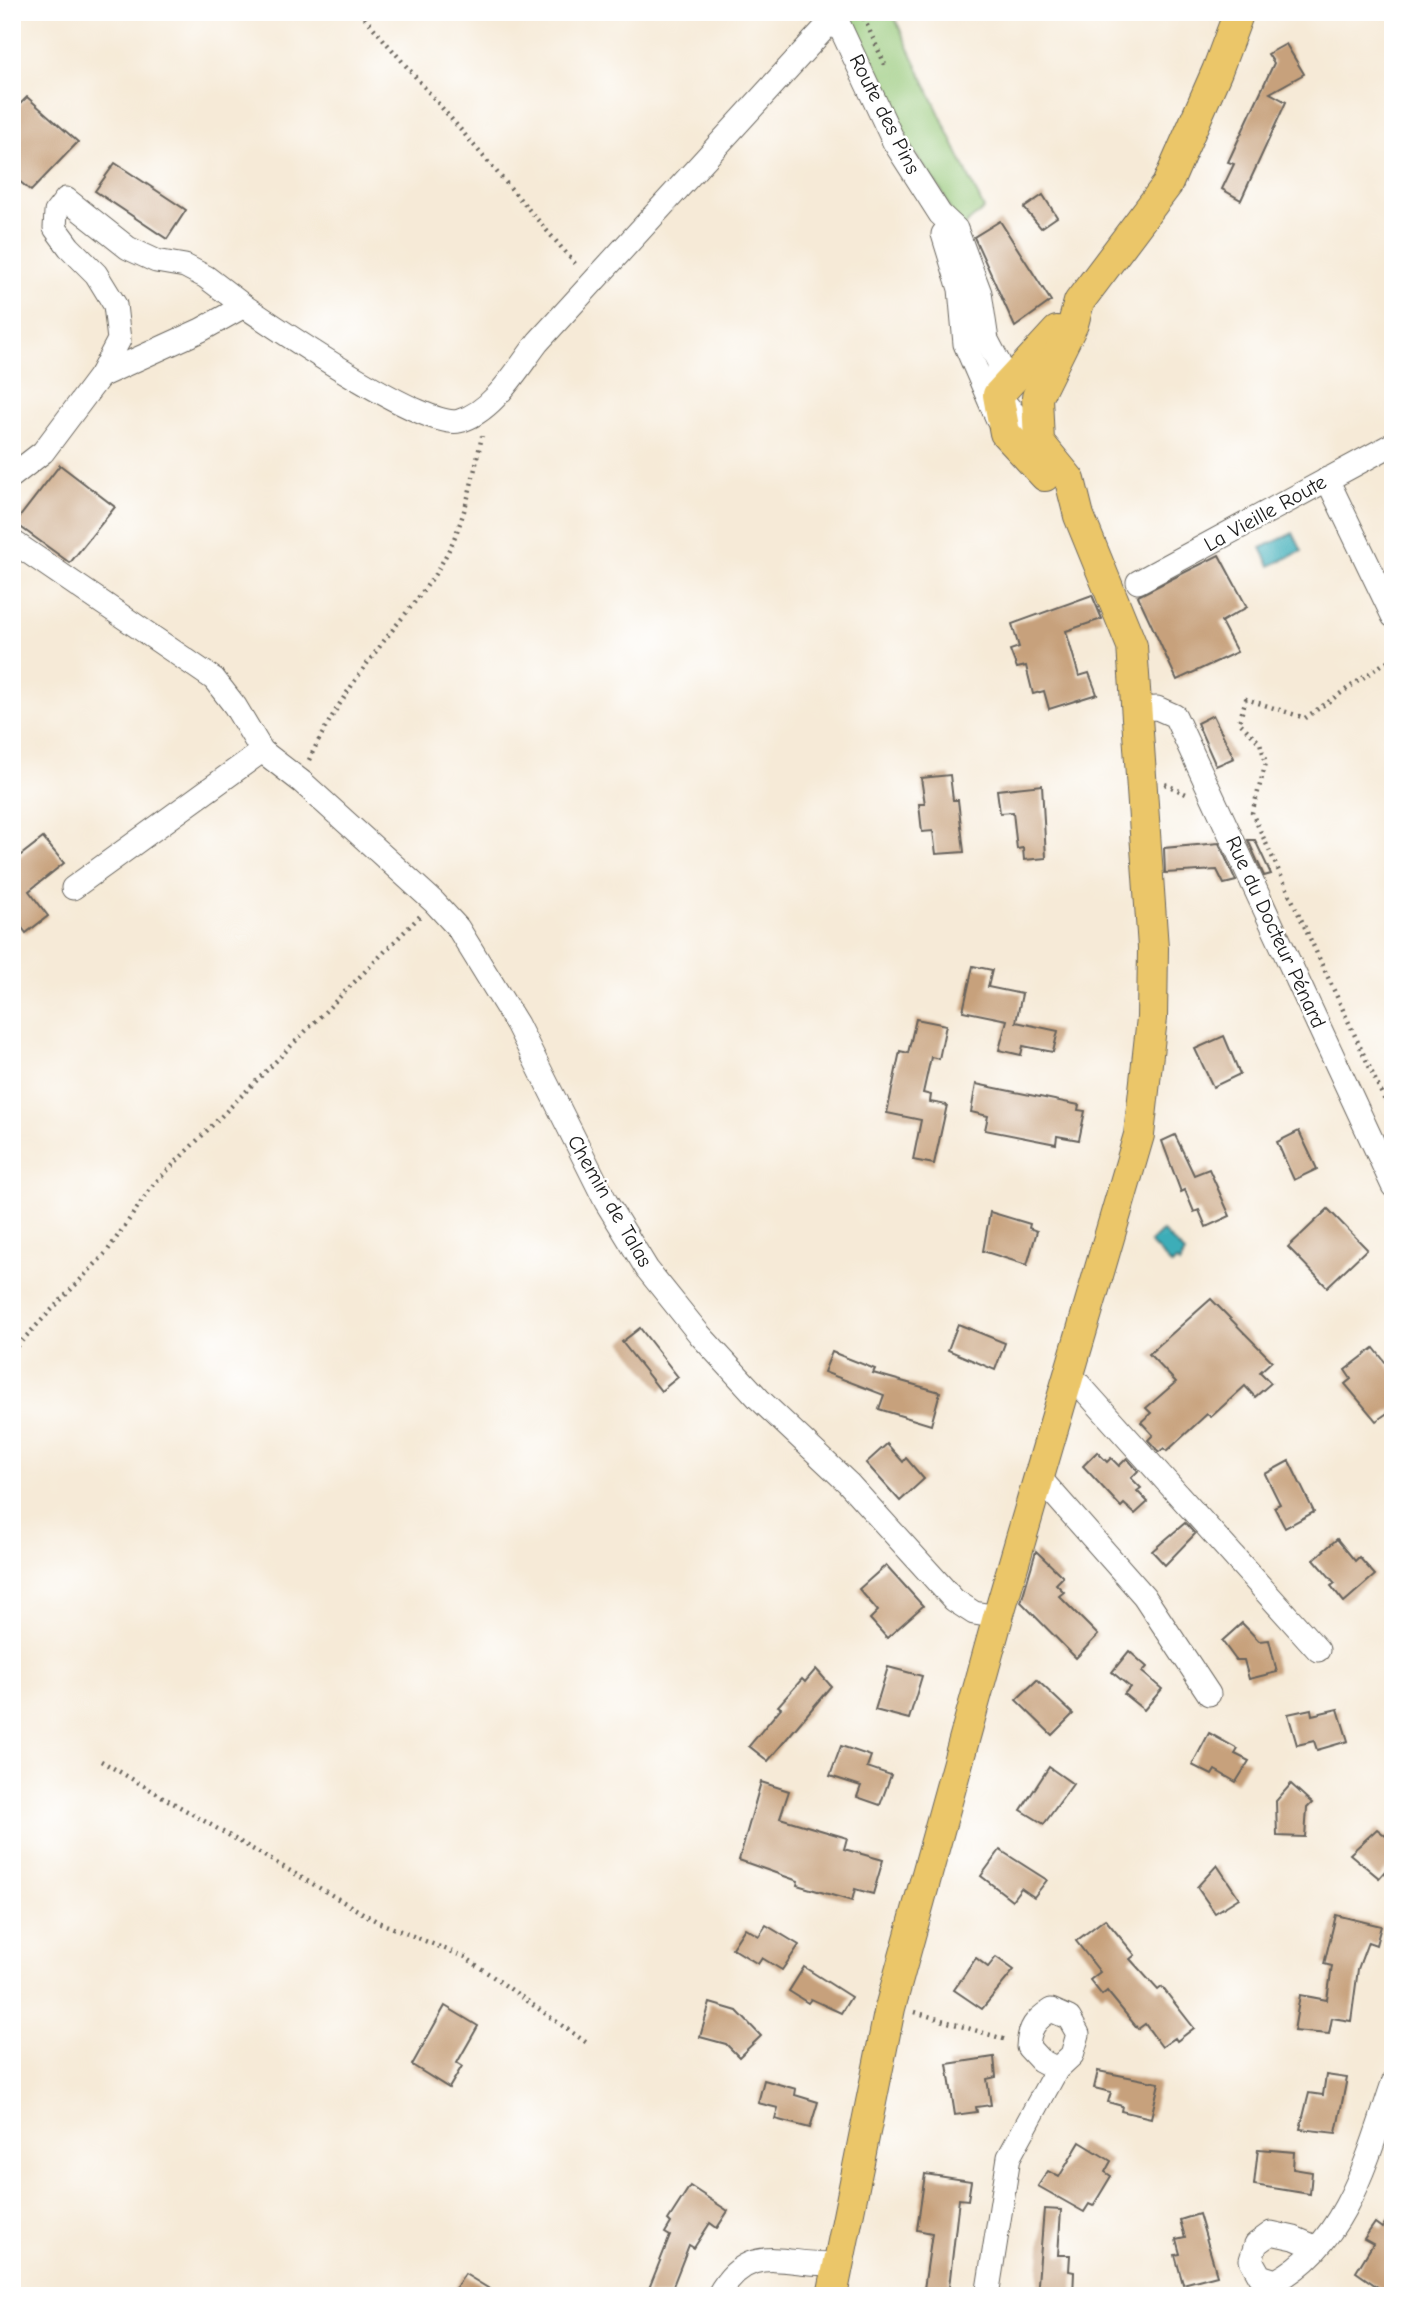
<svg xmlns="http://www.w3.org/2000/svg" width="1405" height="2308" viewBox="0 0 1405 2308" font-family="'Comic Neue',sans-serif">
	<rect width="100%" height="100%" fill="#fff"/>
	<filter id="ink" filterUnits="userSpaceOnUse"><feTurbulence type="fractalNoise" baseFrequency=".0143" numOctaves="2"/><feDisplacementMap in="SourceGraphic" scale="14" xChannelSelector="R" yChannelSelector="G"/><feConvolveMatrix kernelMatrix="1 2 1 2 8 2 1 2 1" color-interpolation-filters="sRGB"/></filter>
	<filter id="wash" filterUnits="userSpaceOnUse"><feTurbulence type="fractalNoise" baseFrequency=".00686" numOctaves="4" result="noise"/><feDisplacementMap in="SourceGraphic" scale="28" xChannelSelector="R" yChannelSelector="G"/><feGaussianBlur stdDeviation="1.57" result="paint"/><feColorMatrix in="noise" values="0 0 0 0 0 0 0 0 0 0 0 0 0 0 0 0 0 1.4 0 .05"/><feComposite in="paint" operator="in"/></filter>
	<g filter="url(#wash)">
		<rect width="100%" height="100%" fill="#f6ead7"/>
		<polygon fill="#95c777" stroke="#58724a" stroke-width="2" points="847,12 892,12 984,209 959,230 942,192 909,145"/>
		<g fill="#3dadb8" stroke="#2c646a" stroke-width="2">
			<polygon points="1293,533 1302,551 1270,566 1261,548"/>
			<polygon points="1162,1231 1185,1253 1179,1264 1176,1261 1172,1265 1150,1243"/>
		</g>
		<g id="blocks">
			<g fill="#c7a17c">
				<polygon points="1286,44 1304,74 1270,93 1286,102 1241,200 1222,189 1234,164 1228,162 1274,63 1268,54"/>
				<polygon points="27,97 78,142 31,191 12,175 12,112"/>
				<polygon points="115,163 186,210 167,239 95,191"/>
				<polygon points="1043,195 1057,217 1041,228 1024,208"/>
				<polygon points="1000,221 1051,301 1015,327 974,237"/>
				<polygon points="60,465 115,507 70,563 15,523"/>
				<polygon points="1219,555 1247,607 1221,622 1237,652 1177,680 1138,596"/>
				<polygon points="1092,595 1102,619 1066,631 1079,676 1089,673 1097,694 1049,709 1044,691 1033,694 1026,666 1017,668 1010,650 1019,647 1012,624"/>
				<polygon points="1213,715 1234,758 1216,766 1197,723"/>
				<polygon points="950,775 953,800 958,800 964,852 936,854 933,831 922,832 919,804 925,804 921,778"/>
				<polygon points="1042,785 1046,858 1024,860 1023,848 1017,849 1013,812 1000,813 997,790"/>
				<polygon points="43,838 64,863 29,891 48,916 26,933 20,925 12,930 12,862"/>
				<polygon points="1248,840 1255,840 1271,874 1264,876"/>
				<polygon points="1219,843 1236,881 1224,884 1217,870 1165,873 1164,848"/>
				<polygon points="973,966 992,970 988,987 1022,994 1016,1022 1058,1031 1053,1052 1023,1046 1021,1055 999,1050 1007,1020 963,1011"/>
				<polygon points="916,1019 946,1025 939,1059 931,1057 923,1093 931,1095 930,1102 947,1105 934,1164 913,1160 921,1120 887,1113 900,1051 908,1053"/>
				<polygon points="1224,1036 1240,1074 1213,1087 1195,1049"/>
				<polygon points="976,1084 1079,1105 1078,1110 1085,1111 1079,1140 1057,1136 1056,1144 985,1130 988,1116 971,1112"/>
				<polygon points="1299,1131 1317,1169 1294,1180 1277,1142"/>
				<polygon points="1175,1135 1194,1175 1209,1169 1230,1216 1206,1227 1199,1210 1194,1212 1185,1190 1181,1192 1162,1141"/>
				<polygon points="1328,1209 1367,1249 1327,1287 1288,1247"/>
				<polygon points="990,1212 1030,1224 1029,1228 1037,1231 1027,1265 983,1251"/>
				<polygon points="1211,1299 1272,1361 1260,1372 1271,1383 1255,1397 1245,1386 1211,1417 1207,1414 1167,1451 1164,1448 1159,1452 1148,1440 1153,1435 1141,1422 1151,1413 1146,1408 1176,1382 1149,1354"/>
				<polygon points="958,1324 1005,1343 995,1370 948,1350"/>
				<polygon points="640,1328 678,1377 661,1391 622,1342"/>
				<polygon points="1374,1348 1393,1372 1393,1409 1376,1421 1345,1384 1351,1379 1345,1370"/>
				<polygon points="832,1352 875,1369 873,1373 940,1392 931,1425 879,1409 884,1395 824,1372"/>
				<polygon points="887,1444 903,1462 906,1458 924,1479 900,1501 866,1463"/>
				<polygon points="1097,1452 1107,1462 1111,1458 1119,1466 1127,1458 1138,1471 1131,1478 1141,1488 1137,1491 1148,1502 1135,1514 1124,1504 1121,1507 1083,1466"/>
				<polygon points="1289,1461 1314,1512 1285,1528 1274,1507 1280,1504 1265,1474"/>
				<polygon points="1185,1523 1195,1534 1165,1565 1152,1551"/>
				<polygon points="1337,1539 1355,1561 1359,1557 1375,1575 1344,1602 1331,1586 1335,1583 1314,1559"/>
				<polygon points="1036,1551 1063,1577 1056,1584 1064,1592 1059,1596 1098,1635 1076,1658 1021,1602"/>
				<polygon points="886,1565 923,1606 887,1638 870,1619 878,1611 859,1589"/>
				<polygon points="1242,1623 1259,1641 1269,1640 1277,1672 1249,1679 1244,1660 1236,1660 1222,1641"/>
				<polygon points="1129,1651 1147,1667 1142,1672 1162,1689 1144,1710 1124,1694 1130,1687 1112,1672"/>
				<polygon points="888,1667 922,1676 909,1719 875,1710"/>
				<polygon points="816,1669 831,1686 768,1761 749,1746 781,1708 778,1706 802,1679 805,1682"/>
				<polygon points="1037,1680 1073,1714 1052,1735 1016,1700"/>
				<polygon points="1311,1709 1312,1715 1338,1709 1348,1741 1317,1750 1314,1741 1297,1745 1288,1714"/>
				<polygon points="1209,1733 1238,1749 1235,1754 1249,1761 1236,1782 1215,1770 1212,1775 1192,1765"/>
				<polygon points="841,1746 871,1756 867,1767 891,1775 880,1805 857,1797 861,1786 830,1776"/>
				<polygon points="1049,1767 1073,1784 1044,1824 1021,1810"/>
				<polygon points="761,1782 789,1791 780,1818 847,1838 844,1849 883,1860 873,1894 855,1889 852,1901 797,1885 798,1881 739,1860"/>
				<polygon points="1291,1784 1312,1803 1307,1808 1305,1837 1277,1836 1276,1801"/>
				<polygon points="1377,1829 1393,1842 1393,1862 1379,1878 1350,1854"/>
				<polygon points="1000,1850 1047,1880 1034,1897 1021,1888 1012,1900 981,1876"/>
				<polygon points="1217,1865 1239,1898 1215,1913 1197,1887"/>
				<polygon points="1336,1915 1381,1926 1376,1945 1368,1942 1358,1969 1351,2021 1332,2018 1329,2034 1294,2031 1300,1995 1327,2000 1332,1966 1324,1964"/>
				<polygon points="1105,1919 1135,1955 1130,1959 1158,1990 1162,1987 1194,2028 1177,2041 1175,2038 1162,2047 1145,2024 1138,2029 1107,1991 1102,1995 1090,1980 1100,1972 1076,1941"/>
				<polygon points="766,1925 799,1945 782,1970 762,1958 758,1964 732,1948 745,1928 759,1936"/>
				<polygon points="996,1957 1014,1970 982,2009 954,1990 976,1958 988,1967"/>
				<polygon points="804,1967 851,1997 841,2013 811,1999 808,2003 789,1991"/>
				<polygon points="710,2003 737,2011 761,2036 739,2057 726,2044 700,2037"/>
				<polygon points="445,2006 478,2026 457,2063 462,2066 449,2088 412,2065"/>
				<polygon points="994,2057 996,2077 987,2079 991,2105 976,2107 977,2112 955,2115 947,2064"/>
				<polygon points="1098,2071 1159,2083 1151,2118 1121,2111 1122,2106 1108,2102 1111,2092 1094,2088"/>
				<polygon points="1326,2075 1347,2078 1336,2133 1300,2129 1309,2093 1323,2095"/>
				<polygon points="764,2080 796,2089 795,2095 818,2102 810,2128 775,2119 778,2108 758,2103"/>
				<polygon points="1080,2142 1111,2161 1105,2172 1111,2176 1093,2206 1089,2204 1084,2212 1038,2186 1048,2171 1059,2177"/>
				<polygon points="1258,2149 1294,2152 1293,2169 1312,2172 1310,2194 1254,2185"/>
				<polygon points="925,2174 971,2181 968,2200 959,2199 948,2296 923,2296 932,2233 917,2230"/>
				<polygon points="690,2186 728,2211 717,2228 710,2223 694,2248 689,2245 669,2296 646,2296 670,2236 665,2233 671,2223 668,2220"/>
				<polygon points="1044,2209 1061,2210 1058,2255 1070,2255 1069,2271 1074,2272 1073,2296 1037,2296"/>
				<polygon points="1393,2211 1393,2279 1385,2292 1356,2272 1373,2244 1364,2239 1375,2223 1382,2228"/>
				<polygon points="1199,2214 1217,2275 1183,2284 1175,2255 1180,2254 1176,2239 1185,2237 1180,2220"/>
				<polygon points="465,2274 501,2296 450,2296"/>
			</g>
		</g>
	</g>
	<g filter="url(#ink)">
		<use href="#blocks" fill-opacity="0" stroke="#68645d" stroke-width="2"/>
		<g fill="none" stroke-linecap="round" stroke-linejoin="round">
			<g stroke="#68645d" stroke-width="25">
				<g id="minor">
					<polyline points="833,12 894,142 940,214 956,229 980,293 987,340 999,363 998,395 1039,442"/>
					<polyline points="943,234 960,289 965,344 997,418"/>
					<path d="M100 376 201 330 244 306C278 329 425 430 459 421 493 412 518 368 538 342L835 17"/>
					<polyline points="12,476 43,452 100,376 119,340 115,305 96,274 69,247 55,228 56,212 66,199 128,248 156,261 185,266 206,277 244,306"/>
					<polyline points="1327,479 1393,616"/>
					<polyline points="12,541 214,679 235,706 262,751 302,782 434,902 458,928 517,1024 606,1202 647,1269 700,1335 759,1399 848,1483 954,1600 974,1613 998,1617"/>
					<polyline points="1138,582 1393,444"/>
					<polyline points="1136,709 1157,708 1175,716 1393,1186"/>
					<polyline points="73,888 262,751"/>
					<polyline points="1069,1373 1318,1650"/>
					<polyline points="1039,1477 1144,1596 1209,1694"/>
					<path d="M1315 2247 1294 2238 1271 2233 1256 2244 1251 2260 1260 2276 1276 2281C1347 2243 1369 2153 1393 2083"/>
					<path d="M718 2296C750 2237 788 2269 840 2263"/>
					<path d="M987 2296 1009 2157 1057 2069 1072 2055 1078 2034 1069 2018 1051 2010C1035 2020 1029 2028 1028 2047L1040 2060 1057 2069"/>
				</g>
			</g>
			<g stroke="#68645d" stroke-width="32">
				<g id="major">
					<polyline points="1045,476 1005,433 998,395 1057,331"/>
					<polyline points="832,2296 890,2008 998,1617 1139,1135 1152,1018 1153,948 1132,646 1079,516 1070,480 1039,442 1037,397 1073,324 1079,302 1167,185 1217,71 1239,12"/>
				</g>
			</g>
			<g stroke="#68645d" stroke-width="4.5" stroke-dasharray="2 5" stroke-linecap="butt">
				<polyline points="360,12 578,267"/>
				<polyline points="861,12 887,69"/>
				<polyline points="1393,657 1305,718 1246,699 1239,722 1260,743 1266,763 1252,813 1393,1118"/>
				<path d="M309 760C330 715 357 676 387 637 407 611 428 588 444 559 465 522 473 477 482 436"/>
				<polyline points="1165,784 1186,794"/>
				<polyline points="12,1351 106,1253 153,1185 420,916"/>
				<polyline points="101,1761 378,1922 465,1957 587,2043"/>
				<polyline points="915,2012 1007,2040"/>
			</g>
			<use href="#minor" stroke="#fff" stroke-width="23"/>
			<use href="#major" stroke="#ebc669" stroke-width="30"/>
		</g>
	</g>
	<g text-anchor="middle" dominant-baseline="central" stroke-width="5" stroke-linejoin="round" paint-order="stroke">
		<g font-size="21" fill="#1c1c1c" stroke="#fff">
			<text transform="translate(885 114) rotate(63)">Route des Pins</text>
			<text transform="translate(1265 513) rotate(-29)">La Vieille Route</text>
			<text transform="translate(1276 932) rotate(65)">Rue du Docteur Pénard</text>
			<text transform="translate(610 1201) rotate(60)">Chemin de Talas</text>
		</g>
	</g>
	<rect width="1405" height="2308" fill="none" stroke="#fff" stroke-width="42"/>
</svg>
